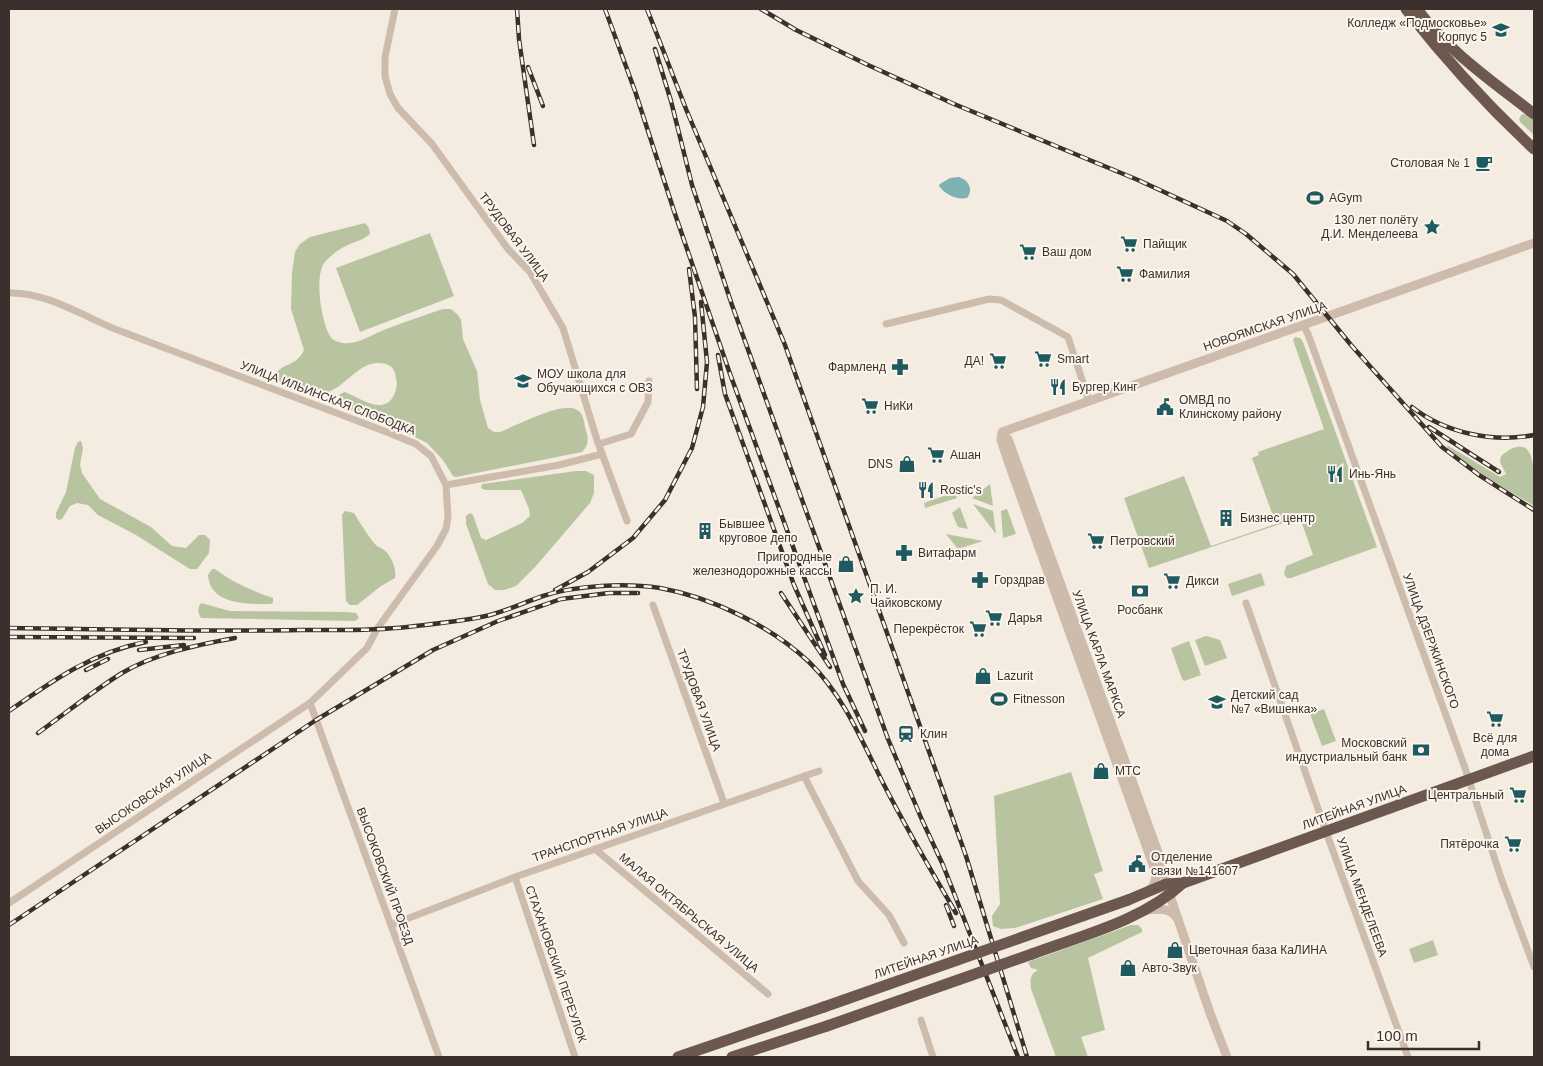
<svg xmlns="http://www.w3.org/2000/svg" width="1543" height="1066" viewBox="0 0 1543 1066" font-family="Helvetica,sans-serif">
	<rect width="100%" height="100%" fill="#f4ebe1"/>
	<g fill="#b8c4a0">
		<polygon points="1522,114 1527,115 1534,121 1534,135 1520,122 1519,119"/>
		<path d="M365 223 369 228 370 234C363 240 357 241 350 244 340 248 332 254 325 262 314 274 321 322 330 336 332 340 338 342 343 343 359 345 374 333 389 328 407 321 425 315 443 309H451L458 315 461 320 463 339 477 371 480 400 488 428 494 432H500C515 426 565 400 577 410 583 413 584 421 585 427 588 437 590 444 582 452L456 477 453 476 443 460 427 443 385 422 343 407 338 399 340 394 345 392C360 398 382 415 393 397 396 392 398 383 396 378 395 371 393 366 386 364 358 356 344 394 318 394 305 395 290 385 278 381L276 374C282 363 296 367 304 350L291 309 292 273 295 252 300 244 310 237Z"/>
		<polygon points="430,233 454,296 360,332 336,268"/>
		<polygon points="1295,337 1300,338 1303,342 1377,547 1291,578 1287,578 1284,574 1286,566 1313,555 1302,523 1292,520 1149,568 1124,498 1184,476 1211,546 1276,524 1252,458 1259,455 1258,452 1324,429 1293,340"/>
		<polygon points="81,441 83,448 80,465 82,473 100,499 151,527 172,546 186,548 199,535 205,535 210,540 209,553 197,569 190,569 136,535 98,515 88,505 77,503 70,506 62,519 59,520 56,518 56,513 66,492 75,448 78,442"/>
		<path d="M1447 445 1500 477 1506 474 1500 462 1501 456C1540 423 1534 484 1534 506 1505 488 1474 471 1448 449Z"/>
		<polygon points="576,471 586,471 594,475 594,493 590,503 536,566 516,586 504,590 495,590 488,584 466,524 466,516 470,513 473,515 481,538 486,540 522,523 530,516 529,509 521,490 485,490 481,488 482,484"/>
		<polygon points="990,484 993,506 972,498"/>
		<polygon points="955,492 957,498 925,508 924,503"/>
		<polygon points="973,504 993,511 996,534"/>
		<polygon points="960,507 968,529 958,527 952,513"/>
		<polygon points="1007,509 1016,534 1003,538 1001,511"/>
		<path d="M345 511 354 513C360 523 366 533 374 543 377 547 380 547 384 550 391 555 397 569 395 578L381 586 357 605H350L346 601 342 515Z"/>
		<polygon points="946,534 983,541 958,549"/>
		<path d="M212 569H215C232 582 252 591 273 598V603L270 604C247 604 210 605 208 575Z"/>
		<polygon points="1261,573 1265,585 1232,596 1228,584"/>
		<path d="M201 603 230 611 344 612 356 613 359 618 355 621 201 618C198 613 197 608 201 603Z"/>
		<polygon points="1206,636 1220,640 1227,658 1205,666 1195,640"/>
		<polygon points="1189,641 1201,675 1184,681 1182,679 1171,648"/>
		<polygon points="1324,709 1336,741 1322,746 1310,714"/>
		<polygon points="1071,772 1103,871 1094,874 1103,899 1015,928 1001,929 993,926 992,916 1000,904 994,796"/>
		<path d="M1131 925H1138L1142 929V932L1088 958 1105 1030 1081 1037 1088 1057H1056L1031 989C1030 980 1030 974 1038 970L1031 968 1028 962Z"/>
		<polygon points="1433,940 1438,955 1414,963 1409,949"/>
	</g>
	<path fill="#7fb0b2" d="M959 177C968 180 974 189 967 198 956 200 946 195 939 186L940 184 950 178Z"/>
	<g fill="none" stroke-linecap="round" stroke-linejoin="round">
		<g stroke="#cdbbac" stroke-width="7">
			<polyline points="395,9 385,57 385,76 390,94 398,108 432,144 508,249 530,272 563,328 597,440 627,521"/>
			<path d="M9 293C46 292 81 315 115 329 205 363 295 397 384 431L416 444 431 456 446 485 448 517 446 529 437 546 377 629 367 648 310 703 9 903"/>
			<polyline points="886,324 989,299 1001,300 1068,337 1089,401"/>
			<polyline points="1303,325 1308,334 1465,768 1501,878 1534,967"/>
			<polyline points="599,444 631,434 648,402 649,381"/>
			<polyline points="446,485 559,465 602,454"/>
			<polyline points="1246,603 1329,840 1408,1057"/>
			<polyline points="653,605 724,803"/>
			<polyline points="310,703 439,1057"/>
			<polyline points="804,776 858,881 889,915 904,943"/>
			<polyline points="595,849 768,994"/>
			<polyline points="515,877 575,1057"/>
			<polyline points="391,925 515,877 819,771"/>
			<polyline points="921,1020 933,1057"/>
		</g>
		<g stroke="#cdbbac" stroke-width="9">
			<polyline points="1002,435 1008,439 1163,866 1166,884 1210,1013 1227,1057"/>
			<path d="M1148 891C1154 886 1156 882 1156 873L1009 464 1001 440 1002 432 1534 243"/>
			<path d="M1146 910C1158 909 1169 907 1177 918"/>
		</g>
		<g stroke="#6c584f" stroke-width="11">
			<path d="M1406 9C1445 59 1488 106 1534 149"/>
			<path d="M1417 9C1449 52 1492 81 1534 114"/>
			<polyline points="1128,900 1166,884 1183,883 1534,756"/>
			<path d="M1032 954C1083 935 1142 921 1183 883"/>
			<polyline points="678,1057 824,1007"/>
			<polyline points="732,1057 827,1026"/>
		</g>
		<g stroke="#3b302b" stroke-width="4.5">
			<g id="rail">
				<polyline points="517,9 519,39 534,145"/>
				<polyline points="605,9 635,91 675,214 729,371 843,684 865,731"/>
				<polyline points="647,9 686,109 785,345 966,856 1027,1057"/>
				<polyline points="761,9 796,30 868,65 954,104 1138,180 1227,221 1246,234 1293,274 1351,345 1442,447 1479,475 1534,510"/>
				<polyline points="655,49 671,101 692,185 732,305 888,739 922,820 943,865 1018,1057"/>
				<polyline points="528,67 543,106"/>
				<polyline points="689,269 695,317 697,389"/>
				<polyline points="718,355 725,394 794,585 825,655"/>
				<path d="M1412 407C1445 433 1493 443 1534 435"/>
				<polyline points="1429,427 1499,472"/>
				<polyline points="555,590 588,572 633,538 665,500 692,448 703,407 707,362 701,302"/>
				<polyline points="781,593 830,667"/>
				<path d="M9 628C106 629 203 632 300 630 336 630 372 631 407 627 432 624 466 621 490 615 509 610 525 602 543 596 576 585 626 583 660 588 711 597 771 626 809 662 843 695 861 739 882 781 905 826 930 869 956 913"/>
				<polyline points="9,637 194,638"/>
				<polyline points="139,650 184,645"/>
				<polyline points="86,670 108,659"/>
				<path d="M9 711C52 681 93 652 146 642"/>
				<path d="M38 733C66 713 93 691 122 673 156 653 197 645 235 638"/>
				<polyline points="946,905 954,926"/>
				<polyline points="9,925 316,720 433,650 498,621 561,599 609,593 638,593"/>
			</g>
		</g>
		<use href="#rail" stroke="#fbf5ee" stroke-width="2.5" stroke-dasharray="8" stroke-linecap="butt"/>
		<g stroke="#6c584f" stroke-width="11">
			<polyline points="824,1007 1128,900"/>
			<polyline points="827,1026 1032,954"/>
		</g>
	</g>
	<defs>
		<g id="university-bare" transform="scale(1.35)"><path d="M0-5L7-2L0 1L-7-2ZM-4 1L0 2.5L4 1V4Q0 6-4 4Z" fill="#1f5a5e" stroke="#fbf5ee" stroke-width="2.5" paint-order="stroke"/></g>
		<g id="cafe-bare" transform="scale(1.35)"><path d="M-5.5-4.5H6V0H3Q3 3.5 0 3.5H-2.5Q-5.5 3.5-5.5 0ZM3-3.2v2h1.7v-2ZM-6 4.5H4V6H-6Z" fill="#1f5a5e" stroke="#fbf5ee" stroke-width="2.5" paint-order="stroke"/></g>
		<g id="stadium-bare" transform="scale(1.35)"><path d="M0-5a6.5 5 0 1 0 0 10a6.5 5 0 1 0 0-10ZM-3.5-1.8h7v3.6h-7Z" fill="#1f5a5e" stroke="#fbf5ee" stroke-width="2.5" paint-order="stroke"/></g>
		<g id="sight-bare" transform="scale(1.35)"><path d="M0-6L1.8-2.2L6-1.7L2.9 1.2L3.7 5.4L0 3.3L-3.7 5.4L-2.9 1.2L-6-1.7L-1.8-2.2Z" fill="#1f5a5e" stroke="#fbf5ee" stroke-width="2.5" paint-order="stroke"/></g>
		<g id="supermarket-bare" transform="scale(1.35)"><path d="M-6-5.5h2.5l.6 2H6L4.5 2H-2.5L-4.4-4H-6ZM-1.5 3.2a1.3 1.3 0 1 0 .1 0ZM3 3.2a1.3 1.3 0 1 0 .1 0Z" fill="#1f5a5e" stroke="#fbf5ee" stroke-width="2.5" paint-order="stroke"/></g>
		<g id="pharmacy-bare" transform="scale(1.35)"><path d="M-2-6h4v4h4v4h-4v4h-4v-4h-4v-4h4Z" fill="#1f5a5e" stroke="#fbf5ee" stroke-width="2.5" paint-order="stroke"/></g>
		<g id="school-bare" transform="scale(1.35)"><path d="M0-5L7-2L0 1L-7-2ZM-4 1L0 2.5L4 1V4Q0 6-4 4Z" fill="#1f5a5e" stroke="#fbf5ee" stroke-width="2.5" paint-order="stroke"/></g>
		<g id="restaurant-bare" transform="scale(1.35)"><path d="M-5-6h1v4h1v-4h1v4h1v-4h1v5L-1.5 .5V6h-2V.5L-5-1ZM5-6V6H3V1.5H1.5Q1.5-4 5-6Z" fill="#1f5a5e" stroke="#fbf5ee" stroke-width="2.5" paint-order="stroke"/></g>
		<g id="civic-bare" transform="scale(1.35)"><path d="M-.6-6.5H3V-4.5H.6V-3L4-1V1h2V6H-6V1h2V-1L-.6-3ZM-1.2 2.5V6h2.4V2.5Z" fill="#1f5a5e" stroke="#fbf5ee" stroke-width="2.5" paint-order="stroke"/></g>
		<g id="shop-bare" transform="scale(1.35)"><path d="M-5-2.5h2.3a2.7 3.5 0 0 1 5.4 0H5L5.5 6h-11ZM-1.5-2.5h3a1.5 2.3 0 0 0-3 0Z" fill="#1f5a5e" stroke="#fbf5ee" stroke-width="2.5" paint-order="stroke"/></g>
		<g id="building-bare" transform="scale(1.35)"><path d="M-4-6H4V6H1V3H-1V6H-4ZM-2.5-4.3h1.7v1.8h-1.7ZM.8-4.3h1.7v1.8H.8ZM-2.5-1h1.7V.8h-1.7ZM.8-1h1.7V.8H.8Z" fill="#1f5a5e" stroke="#fbf5ee" stroke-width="2.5" paint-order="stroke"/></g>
		<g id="bank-bare" transform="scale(1.35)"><path d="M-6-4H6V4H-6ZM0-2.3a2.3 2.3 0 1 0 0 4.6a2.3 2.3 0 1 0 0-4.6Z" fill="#1f5a5e" stroke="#fbf5ee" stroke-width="2.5" paint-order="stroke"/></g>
		<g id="station-bare" transform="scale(1.35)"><path d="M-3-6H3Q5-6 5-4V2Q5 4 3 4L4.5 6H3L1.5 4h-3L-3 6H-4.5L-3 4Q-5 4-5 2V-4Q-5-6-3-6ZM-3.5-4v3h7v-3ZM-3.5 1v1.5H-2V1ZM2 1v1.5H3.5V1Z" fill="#1f5a5e" stroke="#fbf5ee" stroke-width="2.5" paint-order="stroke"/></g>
	</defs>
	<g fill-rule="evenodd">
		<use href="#university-bare" x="1501" y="30"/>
		<use href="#cafe-bare" x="1484" y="163"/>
		<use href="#stadium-bare" x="1315" y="198"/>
		<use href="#sight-bare" x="1432" y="227"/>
		<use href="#supermarket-bare" x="1129" y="244"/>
		<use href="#supermarket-bare" x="1028" y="252"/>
		<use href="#supermarket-bare" x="1125" y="274"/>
		<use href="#supermarket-bare" x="1043" y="359"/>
		<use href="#supermarket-bare" x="998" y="361"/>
		<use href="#pharmacy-bare" x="900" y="367"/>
		<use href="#school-bare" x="523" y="381"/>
		<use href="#restaurant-bare" x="1058" y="387"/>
		<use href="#supermarket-bare" x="870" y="406"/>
		<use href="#civic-bare" x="1165" y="407"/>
		<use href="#supermarket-bare" x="936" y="455"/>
		<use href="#shop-bare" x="907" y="464"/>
		<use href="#restaurant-bare" x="1335" y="474"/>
		<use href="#restaurant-bare" x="926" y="490"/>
		<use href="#building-bare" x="1226" y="518"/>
		<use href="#building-bare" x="705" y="531"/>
		<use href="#supermarket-bare" x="1096" y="541"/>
		<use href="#pharmacy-bare" x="904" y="553"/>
		<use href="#shop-bare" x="846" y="564"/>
		<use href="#pharmacy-bare" x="980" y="580"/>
		<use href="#supermarket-bare" x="1172" y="581"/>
		<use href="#bank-bare" x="1140" y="591"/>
		<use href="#sight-bare" x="856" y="596"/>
		<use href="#supermarket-bare" x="994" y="618"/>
		<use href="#supermarket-bare" x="978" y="629"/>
		<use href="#shop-bare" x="983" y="676"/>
		<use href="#stadium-bare" x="999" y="699"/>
		<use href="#school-bare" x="1217" y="702"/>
		<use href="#supermarket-bare" x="1495" y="719"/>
		<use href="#station-bare" x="906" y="734"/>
		<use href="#bank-bare" x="1421" y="750"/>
		<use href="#shop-bare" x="1101" y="771"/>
		<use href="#supermarket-bare" x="1518" y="795"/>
		<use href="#supermarket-bare" x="1513" y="844"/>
		<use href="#civic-bare" x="1137" y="864"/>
		<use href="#shop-bare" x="1175" y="950"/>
		<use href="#shop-bare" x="1128" y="968"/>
	</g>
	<g text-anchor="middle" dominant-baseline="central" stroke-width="4" stroke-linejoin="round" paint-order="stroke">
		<g font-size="12" fill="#3b302b" stroke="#fbf5ee" text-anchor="start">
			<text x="1487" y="23" text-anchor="end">Колледж «Подмосковье»<tspan x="1487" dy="14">Корпус 5</tspan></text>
			<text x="1470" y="163" text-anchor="end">Столовая № 1</text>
			<text x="1329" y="198">AGym</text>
			<text x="1418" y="220" text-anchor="end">130 лет полёту<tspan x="1418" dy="14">Д.И. Менделеева</tspan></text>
			<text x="1143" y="244">Пайщик</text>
			<text x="1042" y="252">Ваш дом</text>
			<text x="1139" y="274">Фамилия</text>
			<text x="1057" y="359">Smart</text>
			<text x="984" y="361" text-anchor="end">ДА!</text>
			<text x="886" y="367" text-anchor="end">Фармленд</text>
			<text x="537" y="374">МОУ школа для<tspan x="537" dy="14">Обучающихся с ОВЗ</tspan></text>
			<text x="1072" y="387">Бургер Кинг</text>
			<text x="1179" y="400">ОМВД по<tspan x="1179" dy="14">Клинскому району</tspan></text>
			<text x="884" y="406">НиКи</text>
			<text x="950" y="455">Ашан</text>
			<text x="893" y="464" text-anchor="end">DNS</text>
			<text x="1349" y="474">Инь-Янь</text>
			<text x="940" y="490">Rostic's</text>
			<text x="1240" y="518">Бизнес центр</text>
			<text x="719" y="524">Бывшее<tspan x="719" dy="14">круговое депо</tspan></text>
			<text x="1110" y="541">Петровский</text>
			<text x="918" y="553">Витафарм</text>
			<text x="832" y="557" text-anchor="end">Пригородные<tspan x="832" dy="14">железнодорожные кассы</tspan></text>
			<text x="994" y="580">Горздрав</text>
			<text x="1186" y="581">Дикси</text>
			<text x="870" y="589">П. И.<tspan x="870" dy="14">Чайковскому</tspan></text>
			<text x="1140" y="610" text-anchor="middle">Росбанк</text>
			<text x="1008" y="618">Дарья</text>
			<text x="964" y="629" text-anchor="end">Перекрёсток</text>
			<text x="997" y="676">Lazurit</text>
			<text x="1231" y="695">Детский сад<tspan x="1231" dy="14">№7 «Вишенка»</tspan></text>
			<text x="1013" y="699">Fitnesson</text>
			<text x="920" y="734">Клин</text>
			<text x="1495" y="738" text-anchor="middle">Всё для<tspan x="1495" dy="14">дома</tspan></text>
			<text x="1407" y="743" text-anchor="end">Московский<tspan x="1407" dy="14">индустриальный банк</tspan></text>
			<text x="1115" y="771">МТС</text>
			<text x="1504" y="795" text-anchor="end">Центральный</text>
			<text x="1499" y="844" text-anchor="end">Пятёрочка</text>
			<text x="1151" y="857">Отделение<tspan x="1151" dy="14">связи №141607</tspan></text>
			<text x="1189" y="950">Цветочная база КаЛИНА</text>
			<text x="1142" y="968">Авто-Звук</text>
		</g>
		<g font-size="12" fill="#3b302b" stroke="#fbf5ee">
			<text transform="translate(514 237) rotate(53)">ТРУДОВАЯ УЛИЦА</text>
			<text transform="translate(1265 326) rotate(-19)">НОВОЯМСКАЯ УЛИЦА</text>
			<text transform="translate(328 398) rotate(21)">УЛИЦА ИЛЬИНСКАЯ СЛОБОДКА</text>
			<text transform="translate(1431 641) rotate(70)">УЛИЦА ДЗЕРЖИНСКОГО</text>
			<text transform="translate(1099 654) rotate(70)">УЛИЦА КАРЛА МАРКСА</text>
			<text transform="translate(699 700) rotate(70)">ТРУДОВАЯ УЛИЦА</text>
			<text transform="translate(153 793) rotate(-34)">ВЫСОКОВСКАЯ УЛИЦА</text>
			<text transform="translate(1354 807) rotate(-20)">ЛИТЕЙНАЯ УЛИЦА</text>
			<text transform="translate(600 835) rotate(-19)">ТРАНСПОРТНАЯ УЛИЦА</text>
			<text transform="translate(385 876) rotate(70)">ВЫСОКОВСКИЙ ПРОЕЗД</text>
			<text transform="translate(1362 897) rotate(70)">УЛИЦА МЕНДЕЛЕЕВА</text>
			<text transform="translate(689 913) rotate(40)">МАЛАЯ ОКТЯБРЬСКАЯ УЛИЦА</text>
			<text transform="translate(926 957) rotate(-19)">ЛИТЕЙНАЯ УЛИЦА</text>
			<text transform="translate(556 964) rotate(71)">СТАХАНОВСКИЙ ПЕРЕУЛОК</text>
		</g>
	</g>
	<rect width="1543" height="1066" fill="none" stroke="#3b302b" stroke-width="20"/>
	<path d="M1368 1041v8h111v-8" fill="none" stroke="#3b302b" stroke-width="2.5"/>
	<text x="1376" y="1041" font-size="15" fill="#3b302b" stroke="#fbf5ee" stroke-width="4" paint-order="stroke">100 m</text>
</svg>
